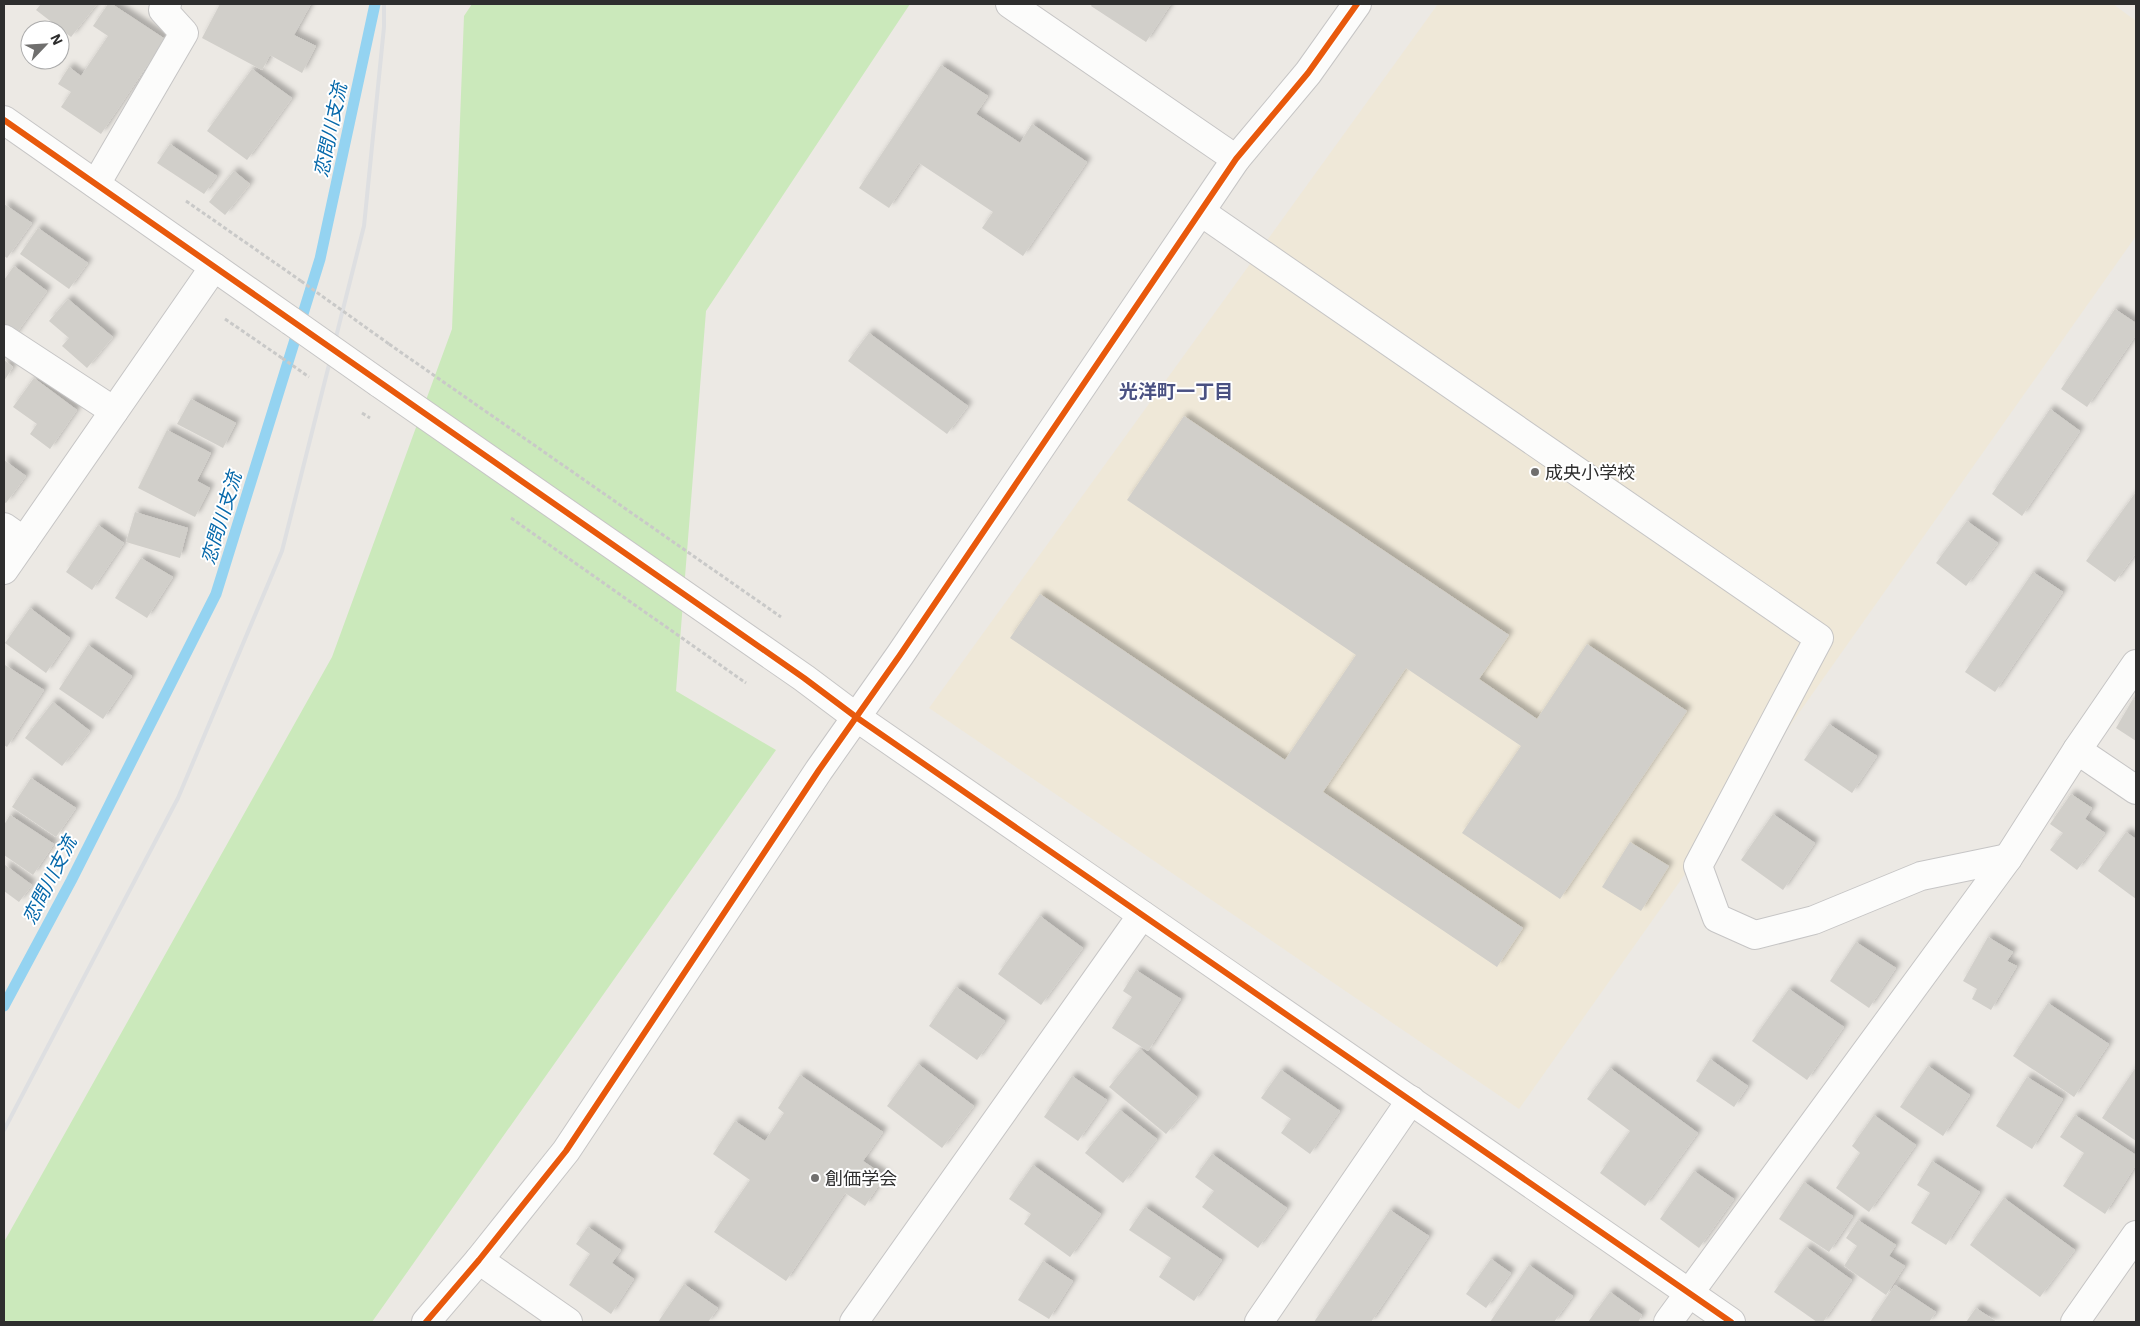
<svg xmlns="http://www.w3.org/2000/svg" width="2140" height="1326" viewBox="0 0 2140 1326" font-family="'IBM Plex Sans','Noto Sans JP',sans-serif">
	<defs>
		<filter id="shadow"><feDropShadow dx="4.5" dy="-4.5" stdDeviation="2.5" flood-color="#0004"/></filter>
	</defs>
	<rect width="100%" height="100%" fill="#ece9e4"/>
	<polygon fill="#efe8d8" points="1438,4 2113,4 2136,21 2136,236 1519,1109 929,708"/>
	<polygon fill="#cbe9bb" points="472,4 910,4 706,311 676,691 776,750 372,1322 4,1322 4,1242 332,657 452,329 464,16"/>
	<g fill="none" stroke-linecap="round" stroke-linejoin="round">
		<polyline stroke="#94d3f1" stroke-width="11" points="4,1006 71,881 216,594 320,259 375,4"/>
	</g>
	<g fill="#d1cfca" filter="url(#shadow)">
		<polygon points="41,4 97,4 71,37 36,10"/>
		<polygon points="108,4 112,4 165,39 101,134 61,107 71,92 58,84 69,67 81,76 108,36 93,26"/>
		<polygon points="220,4 311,4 294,35 316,46 302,73 270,55 262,70 202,38"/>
		<polygon points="1092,4 1171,4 1146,42 1091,6"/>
		<polygon points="941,65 988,96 976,114 1020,143 1032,124 1087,162 1023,256 982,228 993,212 919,163 889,208 859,188"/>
		<polygon points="252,69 292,98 247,160 207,131"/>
		<polygon points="170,144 217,176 204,194 157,163"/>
		<polygon points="234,171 250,184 225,215 209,202"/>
		<polygon points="4,204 32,223 7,258 4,256"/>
		<polygon points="38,228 88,263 69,289 20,254"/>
		<polygon points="14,266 47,291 13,338 4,331 4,280"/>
		<polygon points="68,299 113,337 87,368 62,346 69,338 49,321"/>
		<polygon points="2115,309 2136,323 2136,335 2087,407 2061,389"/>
		<polygon points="869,333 968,406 947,434 848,361"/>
		<polygon points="4,360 13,367 4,381"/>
		<polygon points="34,378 77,410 50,449 30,434 37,424 13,407"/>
		<polygon points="191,399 236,423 223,448 177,424"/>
		<polygon points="2050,409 2080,431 2022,516 1992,494"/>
		<polygon points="1184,416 1509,635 1479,679 1537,719 1587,644 1687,711 1560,899 1462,833 1521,746 1406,668 1323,792 1523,928 1497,967 1010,638 1040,594 1285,760 1356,655 1127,500"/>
		<polygon points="167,430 211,453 197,481 210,488 195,517 138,488"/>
		<polygon points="4,460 26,476 6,503 4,502"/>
		<polygon points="2136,492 2136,553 2115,582 2086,561"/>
		<polygon points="135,512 188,528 180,558 126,542"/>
		<polygon points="1967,521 1998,543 1966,586 1936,563"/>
		<polygon points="98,525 124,543 92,590 66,572"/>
		<polygon points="141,558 173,577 147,618 115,598"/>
		<polygon points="2033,572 2063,592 1995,692 1965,672"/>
		<polygon points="30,608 70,638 46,673 5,643"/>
		<polygon points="88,645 132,676 103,719 59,689"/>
		<polygon points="5,665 44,690 7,747 4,745"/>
		<polygon points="2133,699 2136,701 2136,741 2116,728"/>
		<polygon points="53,702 90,731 62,766 25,738"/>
		<polygon points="1829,724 1877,756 1852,793 1804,760"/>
		<polygon points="31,778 76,808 56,837 12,807"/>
		<polygon points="2071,794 2092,808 2085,819 2105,833 2077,870 2050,850 2063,833 2050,824"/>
		<polygon points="1773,814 1815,843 1783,890 1741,860"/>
		<polygon points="10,815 54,844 33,875 4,855 4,825"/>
		<polygon points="2126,832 2136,839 2136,899 2098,871"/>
		<polygon points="1630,842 1669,866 1641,911 1602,887"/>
		<polygon points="5,865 32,885 19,902 4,891"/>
		<polygon points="1040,916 1083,948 1041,1005 998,974"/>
		<polygon points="1988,937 2013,952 2007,961 2017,966 1991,1010 1972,999 1977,989 1963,981"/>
		<polygon points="1856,942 1896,968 1869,1008 1830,981"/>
		<polygon points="1136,970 1181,999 1148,1051 1112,1028 1132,997 1123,991"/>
		<polygon points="956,987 1005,1021 977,1060 929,1026"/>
		<polygon points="1789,989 1844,1027 1807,1080 1752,1041"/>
		<polygon points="2048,1003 2109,1044 2074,1097 2013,1056"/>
		<polygon points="1140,1049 1197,1097 1166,1134 1109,1087"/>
		<polygon points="1710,1059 1748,1086 1734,1107 1696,1081"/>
		<polygon points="918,1064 974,1106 942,1148 887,1106"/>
		<polygon points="1928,1066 1970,1095 1943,1136 1900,1107"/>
		<polygon points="2136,1067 2136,1141 2102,1118"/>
		<polygon points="1610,1068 1698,1133 1645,1206 1600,1173 1630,1131 1587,1099"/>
		<polygon points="1281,1070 1340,1111 1310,1154 1281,1133 1291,1119 1261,1098"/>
		<polygon points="800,1075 883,1132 863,1161 885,1176 865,1206 845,1193 786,1281 714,1232 750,1180 713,1154 735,1121 765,1141 784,1113 778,1108"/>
		<polygon points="1072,1076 1107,1100 1078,1141 1044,1117"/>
		<polygon points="2027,1077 2063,1099 2032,1149 1996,1126"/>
		<polygon points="1120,1110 1157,1139 1123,1183 1085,1153"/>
		<polygon points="1874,1115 1916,1145 1869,1212 1836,1188 1860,1153 1852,1146"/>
		<polygon points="2075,1115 2136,1155 2136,1165 2105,1214 2063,1186 2084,1153 2060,1137"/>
		<polygon points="1212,1154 1287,1208 1258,1248 1202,1207 1214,1191 1195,1177"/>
		<polygon points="1932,1161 1980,1192 1946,1245 1911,1223 1930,1193 1917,1185"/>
		<polygon points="1033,1165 1101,1214 1070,1257 1024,1224 1031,1214 1009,1199"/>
		<polygon points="1694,1171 1734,1199 1699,1248 1660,1219"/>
		<polygon points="1804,1182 1853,1216 1829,1252 1779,1219"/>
		<polygon points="2004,1198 2075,1250 2040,1297 1970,1245"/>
		<polygon points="1145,1207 1222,1260 1194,1301 1159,1277 1171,1258 1129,1230"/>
		<polygon points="1390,1210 1429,1236 1371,1322 1314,1322"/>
		<polygon points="1858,1220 1896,1245 1889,1256 1905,1266 1886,1295 1844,1266 1857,1246 1846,1238"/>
		<polygon points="588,1227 621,1250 612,1263 634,1279 611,1314 569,1285 590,1254 576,1244"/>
		<polygon points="1806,1247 1852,1280 1823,1322 1817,1322 1774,1292"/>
		<polygon points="1491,1259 1511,1273 1486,1308 1466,1294"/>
		<polygon points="1043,1261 1073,1281 1049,1319 1018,1300"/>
		<polygon points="1529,1265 1573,1296 1554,1322 1490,1322"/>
		<polygon points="684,1284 718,1308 708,1322 658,1322"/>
		<polygon points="1895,1285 1936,1312 1929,1322 1870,1322"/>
		<polygon points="1610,1292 1642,1315 1638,1322 1588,1322"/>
		<polygon points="1976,1308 1997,1322 1966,1322"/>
	</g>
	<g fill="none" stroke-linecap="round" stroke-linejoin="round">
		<g stroke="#c6c5c5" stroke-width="30">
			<g id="minor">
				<polyline points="1010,4 1236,159"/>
				<polyline points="4,120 291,321"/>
				<polyline points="96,184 184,33 163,10 167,4"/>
				<polyline points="1201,212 1819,638 1698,866 1717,918 1755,935 1814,920 1921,876 2008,858"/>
				<polyline points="4,339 114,411"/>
				<polyline points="379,383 804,678 856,717 1731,1322"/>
				<polyline points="4,527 24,541"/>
				<polyline points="4,570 214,267"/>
				<polyline points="2077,750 2136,790"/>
				<polyline points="479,1260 568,1322"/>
				<polyline points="426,1322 479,1260 566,1151 819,770 900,655 1236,159 1308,73 1357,4"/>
				<polyline points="854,1322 1142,915"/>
				<polyline points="1259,1322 1411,1100"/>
				<polyline points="1668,1322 2008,858 2077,750 2136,664"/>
				<polyline points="2075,1322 2136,1235"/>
			</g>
		</g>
		<g stroke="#c9c9c8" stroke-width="3" stroke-dasharray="4 2.5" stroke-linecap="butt">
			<polyline points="186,201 301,281"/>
			<polyline points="225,319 282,358"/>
			<polyline points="389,344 781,617"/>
			<polyline points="511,518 746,683"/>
		</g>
		<use href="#minor" stroke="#fcfcfb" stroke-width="28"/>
		<polyline stroke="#dedfe1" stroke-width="4" points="4,1130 178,798 282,551 364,226 384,27 384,4"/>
		<g stroke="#c6c5c5" stroke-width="30" stroke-linecap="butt">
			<polyline id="minor-bridge" points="291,321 379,383"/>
		</g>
		<g stroke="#c9c9c8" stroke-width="3" stroke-dasharray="4 2.5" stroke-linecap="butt">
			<polyline points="301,281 389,344"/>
			<polyline points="282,358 309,377"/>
			<polyline points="362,413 370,418"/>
		</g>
		<use href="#minor-bridge" stroke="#fcfcfb" stroke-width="28"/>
		<g stroke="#fff" stroke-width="9">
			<g id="cycleway">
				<polyline points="4,120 804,678 856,717 1731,1322"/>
				<polyline points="426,1322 479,1260 566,1151 819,770 900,655 1236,159 1308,73 1357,4"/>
			</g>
		</g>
		<use href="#cycleway" stroke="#e8590c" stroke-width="6"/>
	</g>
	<g fill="#706f6e" stroke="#fff" stroke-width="2">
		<circle cx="1535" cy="472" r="5"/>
		<circle cx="815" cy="1178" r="5"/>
	</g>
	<g text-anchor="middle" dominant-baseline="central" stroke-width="4" stroke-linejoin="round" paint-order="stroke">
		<g font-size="18" fill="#2e2e2e" stroke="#fff" text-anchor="start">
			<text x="1545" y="472">成央小学校</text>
			<text x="825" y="1178">創価学会</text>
		</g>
		<g font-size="19" font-style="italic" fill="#0568aa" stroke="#fff">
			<text transform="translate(330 130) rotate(-78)">恋問川支流</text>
			<text transform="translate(221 518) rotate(-73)">恋問川支流</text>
			<text transform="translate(49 880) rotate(-63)">恋問川支流</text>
		</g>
		<g font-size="19" font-weight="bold" fill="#4a5182" stroke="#fff">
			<text x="1176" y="391">光洋町一丁目</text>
		</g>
	</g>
	<rect width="2140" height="1326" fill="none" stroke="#2e2e2e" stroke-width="10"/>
	<g transform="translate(45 45) rotate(65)"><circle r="24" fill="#ffffff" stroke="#ababab"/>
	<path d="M0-4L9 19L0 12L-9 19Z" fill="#706f6e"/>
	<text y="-8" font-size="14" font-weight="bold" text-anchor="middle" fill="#2e2e2e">N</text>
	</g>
</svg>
